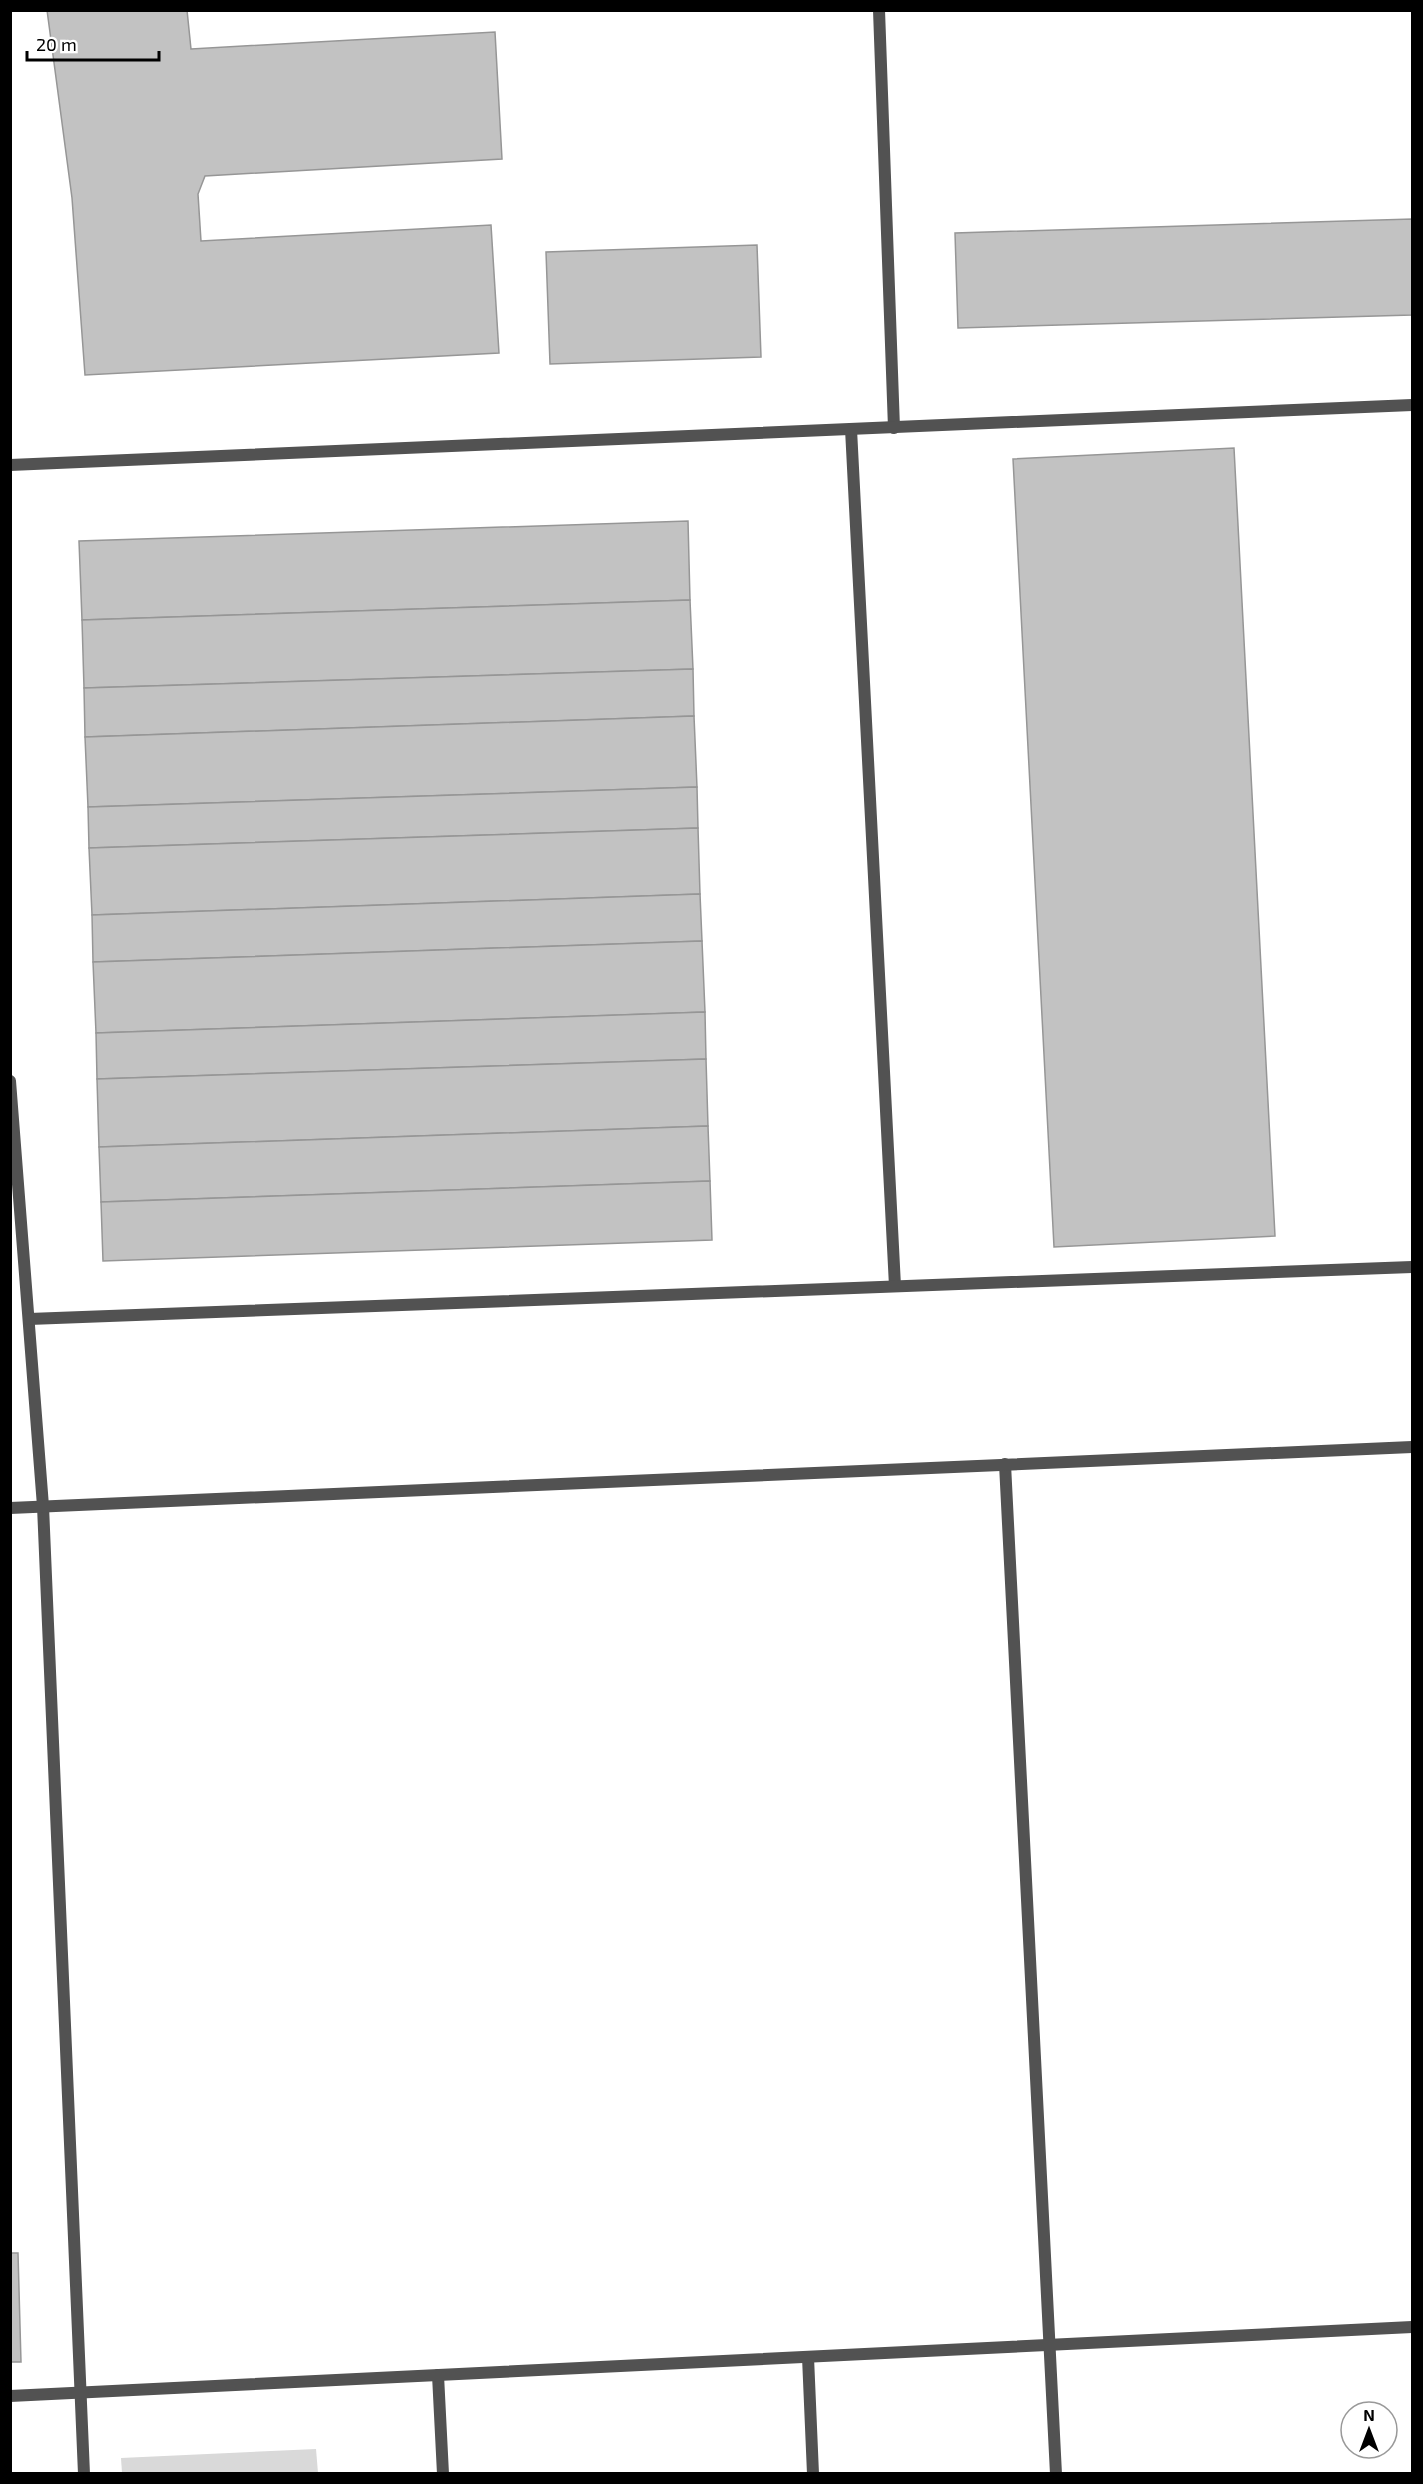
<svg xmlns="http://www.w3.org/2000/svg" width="1423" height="2484" viewBox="0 0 1423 2484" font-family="'Exo 2',sans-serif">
	<rect width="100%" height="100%" fill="#fff"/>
	<polygon fill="#d9d9d9" points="316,2449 318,2473 122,2473 121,2458"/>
	<g fill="#c2c2c2" stroke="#969696" stroke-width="1.5">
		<polygon points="47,10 187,10 191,49 495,32 502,159 205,176 198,194 201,241 491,225 499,353 85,375 72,198"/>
		<polygon points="1412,219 1412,315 958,328 955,233"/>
		<polygon points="757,245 761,357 550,364 546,252"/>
		<polygon points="1234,448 1275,1236 1054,1247 1013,459"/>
		<polygon points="688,521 690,600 82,620 79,541"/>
		<polygon points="690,600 693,669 84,688 82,620"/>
		<polygon points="693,669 694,716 85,737 84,688"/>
		<polygon points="694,716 697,787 88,807 85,737"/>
		<polygon points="697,787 698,828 89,848 88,807"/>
		<polygon points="698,828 700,894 92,915 89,848"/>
		<polygon points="700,894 702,941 93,962 92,915"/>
		<polygon points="702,941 705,1012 96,1033 93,962"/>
		<polygon points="705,1012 706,1059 97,1079 96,1033"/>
		<polygon points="706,1059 708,1126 99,1147 97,1079"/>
		<polygon points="708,1126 710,1181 101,1202 99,1147"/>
		<polygon points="710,1181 712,1240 103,1261 101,1202"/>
		<polygon points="10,2253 18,2253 21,2362 10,2362"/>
	</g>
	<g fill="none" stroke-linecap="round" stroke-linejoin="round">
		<g stroke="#525252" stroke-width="12">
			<polyline points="879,10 894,428"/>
			<polyline points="851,429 895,1286"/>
			<polyline points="10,465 1412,405"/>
			<polyline points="10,1081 43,1506 84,2474"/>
			<polyline points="29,1319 1412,1267"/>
			<polyline points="1005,1464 1056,2474"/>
			<polyline points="10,1508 1412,1447"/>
			<polyline points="808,2357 813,2474"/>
			<polyline points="438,2375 443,2474"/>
			<polyline points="10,2396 1412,2327"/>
		</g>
	</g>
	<rect width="1423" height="2484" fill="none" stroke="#000000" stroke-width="24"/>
	<g transform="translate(1369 2430)"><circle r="28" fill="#ffffff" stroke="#999999" stroke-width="1.5"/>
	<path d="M0-4.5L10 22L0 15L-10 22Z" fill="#000000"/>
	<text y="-9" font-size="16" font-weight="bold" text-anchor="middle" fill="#000000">N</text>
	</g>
	<path d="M27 51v9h132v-9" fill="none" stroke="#000000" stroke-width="3"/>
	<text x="36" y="51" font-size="18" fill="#000000" stroke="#ffffff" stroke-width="4.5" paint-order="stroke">20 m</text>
</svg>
